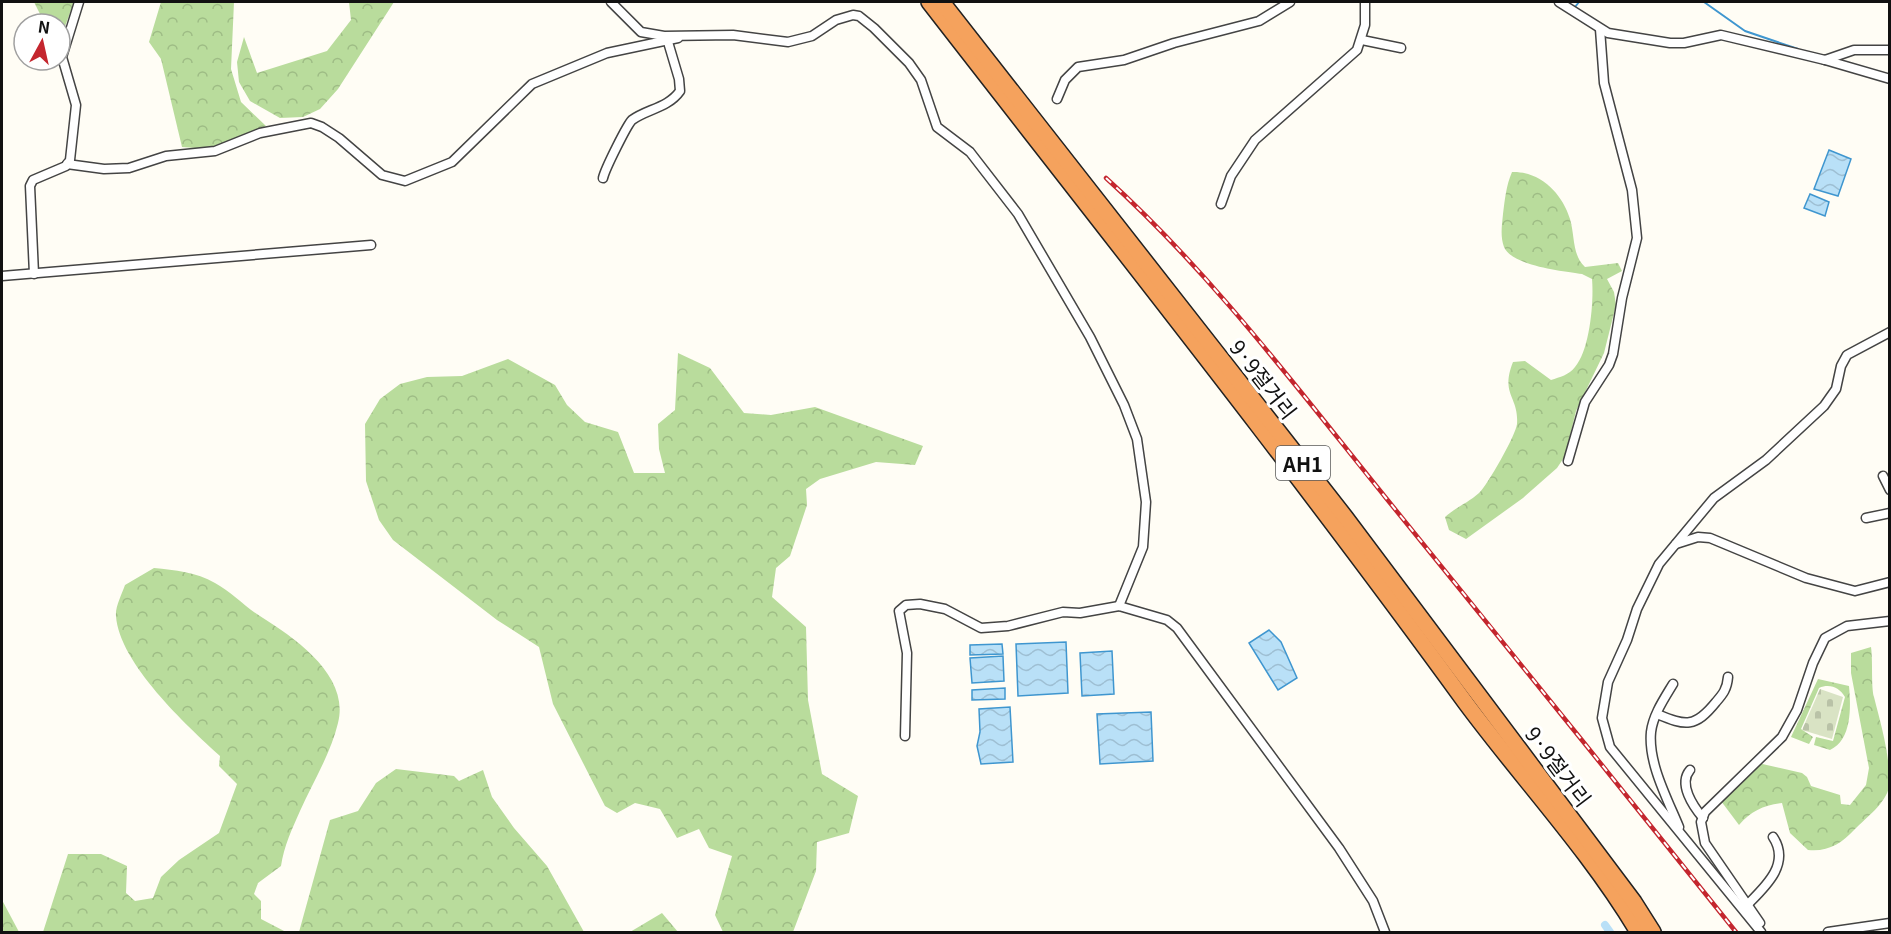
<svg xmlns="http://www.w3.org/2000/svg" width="1891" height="934" viewBox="0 0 1891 934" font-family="Georgia,'Noto Sans KR',serif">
	<defs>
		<pattern id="forest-crowns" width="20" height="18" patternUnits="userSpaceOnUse" patternTransform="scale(1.5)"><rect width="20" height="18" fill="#b9dc9c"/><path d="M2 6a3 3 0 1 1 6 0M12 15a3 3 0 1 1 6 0" fill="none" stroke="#9ebc85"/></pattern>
		<pattern id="cemetery-stones" width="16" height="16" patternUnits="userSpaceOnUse" patternTransform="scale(1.5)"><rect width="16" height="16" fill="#d9e3c4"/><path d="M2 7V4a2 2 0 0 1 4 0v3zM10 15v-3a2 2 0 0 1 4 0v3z" fill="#b9c2a7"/></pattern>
		<pattern id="water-waves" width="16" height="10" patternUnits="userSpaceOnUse" patternTransform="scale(1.5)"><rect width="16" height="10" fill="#b9e0f7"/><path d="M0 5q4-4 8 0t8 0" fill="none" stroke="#9ebfd3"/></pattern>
	</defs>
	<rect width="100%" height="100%" fill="#fffdf5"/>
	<g fill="url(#forest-crowns)">
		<polygon points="34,2 74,2 60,40 60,24 45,24"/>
		<polygon points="161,2 234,2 231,69 241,102 266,126 209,149 182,147 161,59 149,42"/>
		<polygon points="349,2 394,2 338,89 320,109 303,117 280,118 250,101 239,82 237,62 244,37 257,73 327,51 351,20"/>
		<path d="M1512 172C1540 171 1562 193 1570 219 1575 236 1572 255 1585 267L1618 263 1622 271 1607 279 1614 292 1616 305 1604 353 1576 411 1565 456 1557 468 1523 498 1466 539 1449 530 1445 517C1456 507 1468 503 1479 493 1487 486 1516 435 1517 424 1519 396 1500 395 1513 362L1525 361 1551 380C1560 377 1569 375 1575 367 1590 350 1594 301 1592 279L1582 274C1563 271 1512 266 1504 247 1500 236 1502 225 1503 214 1505 199 1506 186 1512 172Z"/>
		<polygon points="678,353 710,368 744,413 771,415 815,407 923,446 915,465 876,462 820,479 806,489 807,505 790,556 776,568 772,597 806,627 808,700 822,774 858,796 849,833 817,842 816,871 793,932 723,932 715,915 732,856 709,848 699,829 677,838 660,809 635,803 617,813 605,806 553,704 539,647 497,620 393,540 379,520 366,481 365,424 380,399 400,384 427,377 462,376 508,359 555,385 567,405 585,422 618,432 634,473 665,473 659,449 658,424 675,410"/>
		<path d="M154 568C175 570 196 572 215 583 232 592 246 608 263 618 296 639 350 676 338 723 331 753 313 782 300 811 292 829 284 846 281 866L258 883 254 894 261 901V919L286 932H43L68 854H101L127 866 126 893 135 901 153 898 161 877 179 860 219 833 237 784 219 766 220 756C187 726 119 663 116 616 115 607 122 594 125 585Z"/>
		<path d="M1871 647C1873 661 1871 687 1874 697 1881 725 1891 758 1889 787 1886 803 1866 818 1855 829 1841 844 1828 852 1808 850L1790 833 1782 803C1764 805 1751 811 1739 825L1721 801 1758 763 1802 773 1807 777 1811 786 1840 795 1841 804 1850 805 1866 785 1869 768 1851 673V653Z"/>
		<path d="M1818 679 1849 686C1851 707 1852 740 1830 750L1814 745 1816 737 1833 741 1845 697C1840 688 1830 683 1819 688L1801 729 1813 737 1809 744 1791 737Z"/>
		<polygon points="396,769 454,776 459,781 483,770 492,797 514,828 547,866 584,932 299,932 330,820 358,811 376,783"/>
		<polygon points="2,900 19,932 2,932"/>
		<polygon points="662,913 678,932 630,932"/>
	</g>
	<polygon fill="url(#cemetery-stones)" points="1820,689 1843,697 1832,739 1802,730"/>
	<g fill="url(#water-waves)" stroke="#3f96cf" stroke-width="1.5">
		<polygon points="1829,150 1851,159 1838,196 1814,189"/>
		<polygon points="1810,194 1829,202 1825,216 1804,208"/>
		<polygon points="1269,630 1281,642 1297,678 1278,690 1249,643"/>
		<polygon points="1066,642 1068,693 1018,696 1016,644"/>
		<polygon points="1002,644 1003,654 970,655 970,645"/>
		<polygon points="1112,651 1114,694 1082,696 1080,653"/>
		<polygon points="1003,656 1004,681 972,683 970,658"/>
		<polygon points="1005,688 1005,699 972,700 972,690"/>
		<polygon points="1010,707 1013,762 981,764 977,746 980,732 979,709"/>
		<polygon points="1151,712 1153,761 1100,764 1097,714"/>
	</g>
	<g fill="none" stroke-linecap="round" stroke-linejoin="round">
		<g stroke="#3f96cf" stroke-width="2">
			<polyline points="1704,2 1745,31 1798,49"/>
			<polyline points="1575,7 1579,2"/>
		</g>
		<polyline stroke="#b9e0f7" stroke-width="8" points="1605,925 1610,932"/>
		<g stroke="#444" stroke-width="11">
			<g id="street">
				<polyline points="611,2 641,32 664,36 733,35 788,42 812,36 836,20 853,15 859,16 874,28 909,63 921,80 937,127 970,152 1018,214 1090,337 1124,405 1137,439 1146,502 1143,547 1119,606"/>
				<polyline points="1559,2 1608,33 1670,43 1684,43 1721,35 1825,60 1854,50 1890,50"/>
				<polyline points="1362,40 1401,48"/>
				<polyline points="1825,60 1890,79"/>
				<polyline points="1057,99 1065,80 1078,67 1124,60 1174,43 1259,21 1290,2"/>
				<polyline points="67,164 104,169 129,168 166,156 215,151 260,133 311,123 322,127 339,138 382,175 405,181 452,162 532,84 607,53 678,38"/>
				<path d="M603 178C605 169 627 125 632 120 647 109 668 108 680 91L679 79 668 42"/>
				<polyline points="1221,204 1231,176 1255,140 1357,50 1365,25 1365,2"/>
				<polyline points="34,274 30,186 33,180 66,166 70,160 76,105 62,57 79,2"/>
				<polyline points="2,276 371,245"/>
				<polyline points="1568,461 1585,402 1609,365 1613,354 1622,298 1637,238 1632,190 1604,83 1600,29"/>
				<polyline points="1883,476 1890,490"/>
				<polyline points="1866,518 1890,513"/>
				<polyline points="1676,544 1698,537 1710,538 1806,578 1855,591 1890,582"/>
				<path d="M1673 684C1664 699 1653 715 1651 732 1648 763 1667 798 1679 827"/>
				<path d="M1657 714C1686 726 1695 728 1716 702 1723 694 1727 689 1728 677"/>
				<polyline points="905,736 907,653 899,611 906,605 920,604 945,609 981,628 1008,626 1063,612 1080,613 1119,606 1167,620 1177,628 1339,848 1373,901 1385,932"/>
				<path d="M1690 770C1678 784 1693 806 1703 818"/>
				<path d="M1747 905C1765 887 1791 864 1773 837"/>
				<polyline points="1760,923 1705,843 1701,822 1705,812 1782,737 1797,710 1813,663 1825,638 1847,626 1890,621"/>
				<polyline points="1761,932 1610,747 1602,718 1608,682 1627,640 1637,609 1659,564 1714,498 1766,460 1824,406 1836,389 1841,366 1847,355 1890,332"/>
				<polyline points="1828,932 1890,923"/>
			</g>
		</g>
		<g stroke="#222" stroke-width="18">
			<g id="highway">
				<path d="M929 2C1109 234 1292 464 1465 702 1522 779 1589 850 1638 932"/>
				<polyline points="942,2 1346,518 1634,902 1653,932"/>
			</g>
		</g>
		<use href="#street" stroke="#fff" stroke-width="8"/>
		<use href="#highway" stroke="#f5a25d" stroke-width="15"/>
		<g stroke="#c4262e" stroke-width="4.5">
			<path id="rail" d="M1106 178C1211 273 1297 388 1386 498 1503 642 1620 787 1736 932"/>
		</g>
		<use href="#rail" stroke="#fff" stroke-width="2" stroke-dasharray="7" stroke-linecap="butt"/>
	</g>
	<g text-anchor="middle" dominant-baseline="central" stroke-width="6" stroke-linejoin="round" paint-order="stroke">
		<rect fill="#fff" stroke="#585858" stroke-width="1.5" x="1276" y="446" width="54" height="34" rx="4.5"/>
		<g font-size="20" font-weight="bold" fill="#111">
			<text x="1303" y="463">AH1</text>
		</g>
		<g font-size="21" fill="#111" stroke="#fff">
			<text transform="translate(1264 379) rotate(52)">9·9절거리</text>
			<text transform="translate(1559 766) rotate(53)">9·9절거리</text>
		</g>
	</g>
	<rect width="1891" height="934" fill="none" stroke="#111111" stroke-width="6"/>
	<g transform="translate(42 42) rotate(8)"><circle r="28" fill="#ffffff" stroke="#a0a0a0" stroke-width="1.5"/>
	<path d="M0-4.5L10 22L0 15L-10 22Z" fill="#c4262e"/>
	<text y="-9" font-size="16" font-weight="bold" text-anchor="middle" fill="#111111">N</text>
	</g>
</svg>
